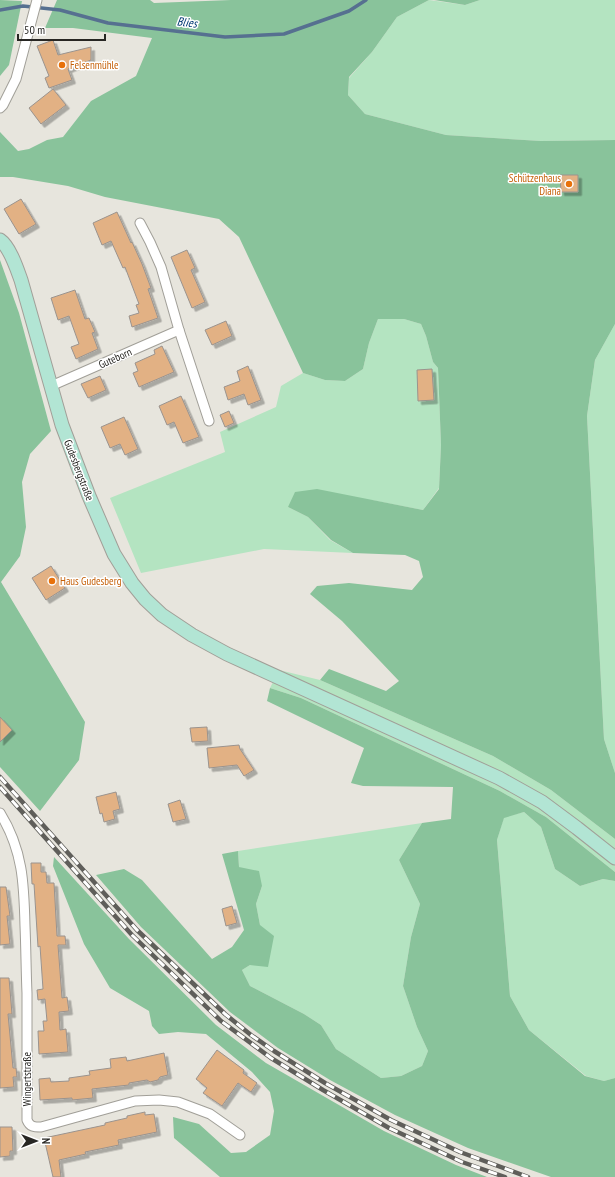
<svg xmlns="http://www.w3.org/2000/svg" width="615" height="1177" viewBox="0 0 615 1177" font-family="'PT Sans Narrow',sans-serif">
	<defs>
		<filter id="shadow"><feDropShadow dx="3.5" dy="3.5" stdDeviation="0" flood-color="#0004"/></filter>
	</defs>
	<rect width="100%" height="100%" fill="#e7e5dd"/>
	<g fill="#b4e4c1">
		<polygon points="429,0 465,5 480,0 615,0 615,140 541,141 446,135 365,114 348,95 349,78 372,52 397,17"/>
		<polygon points="378,319 404,319 421,324 426,336 433,362 438,368 441,445 439,488 423,510 371,500 288,507 308,517 330,540 353,553 264,549 141,573 110,498 225,452 220,432 276,407 281,386 303,373 325,380 345,381 363,369 369,343"/>
		<polygon points="615,324 615,773 604,739 587,416 595,360"/>
		<polygon points="279,670 320,680 493,756 551,790 615,839 615,872 546,817 500,791 301,698 270,688"/>
		<polygon points="524,812 541,827 555,869 580,886 603,879 615,881 615,1078 604,1081 586,1076 529,1030 510,996 497,840 504,817"/>
		<polygon points="422,823 399,860 420,904 411,937 403,986 417,1027 428,1051 422,1066 401,1076 381,1078 336,1049 321,1025 304,1014 250,986 242,970 250,965 260,925 256,904 262,886 239,867 238,851"/>
	</g>
	<g fill="#89c39b">
		<polygon points="0,0 22,1 9,65 0,76"/>
		<polygon points="57,0 150,0 154,3 231,0 429,0 397,17 372,52 349,77 348,95 365,114 446,135 541,141 615,140 615,324 595,360 587,416 604,739 615,773 615,839 551,790 493,756 320,680 329,669 386,691 399,681 342,621 310,594 317,586 349,583 412,590 423,577 419,561 405,555 353,553 331,540 308,517 288,507 295,492 317,489 423,510 439,489 441,445 438,368 433,362 426,336 421,324 404,319 378,319 369,343 363,369 345,381 325,380 303,373 239,237 219,219 105,197 68,186 13,177 0,177 0,132 18,151 29,149 47,140 63,137 91,101 136,76 152,38 73,28 45,28"/>
		<polygon points="434,0 480,0 465,5"/>
		<polygon points="0,260 19,313 51,431 30,454 22,482 26,527 20,556 1,582 85,722 79,760 40,811 0,767"/>
		<polygon points="270,688 301,698 500,791 546,817 615,872 615,881 603,879 580,886 555,869 541,827 524,812 504,818 497,840 510,996 529,1030 585,1076 604,1081 615,1078 615,1177 551,1177 468,1148 395,1115 330,1080 278,1048 230,1012 141,927 96,875 124,869 142,880 212,959 232,947 244,930 222,854 238,851 239,867 259,871 262,886 256,904 260,925 274,936 268,967 250,965 242,970 250,986 304,1014 321,1025 336,1049 381,1078 401,1076 422,1066 428,1051 417,1027 403,986 411,937 420,904 399,860 422,823 451,819 453,787 363,786 351,783 364,748 267,701"/>
		<polygon points="54,857 129,939 216,1025 266,1063 384,1131 456,1165 487,1177 220,1177 174,1138 173,1117 199,1124 231,1153 246,1152 270,1135 274,1111 270,1092 252,1072 206,1034 178,1032 159,1034 152,1026 149,1011 110,988 84,944 53,866"/>
	</g>
	<g fill="none" stroke-linecap="round" stroke-linejoin="round">
		<polyline stroke="#567090" stroke-width="3.5" points="0,10 23,6 60,10 108,23 225,37 284,34 349,11 366,0"/>
	</g>
	<g fill="#e2b184" stroke="#9a938e" filter="url(#shadow)">
		<polygon points="53,40 58,55 91,47 91,60 68,69 72,80 49,88 45,78 49,76 37,46"/>
		<polygon points="53,89 66,105 41,124 29,108"/>
		<polygon points="560,175 578,175 578,192 561,192"/>
		<polygon points="21,199 36,224 19,234 4,209"/>
		<polygon points="117,212 131,243 132,242 142,264 151,288 148,289 158,318 132,327 129,316 139,313 136,305 139,304 125,267 123,268 111,241 102,245 93,223"/>
		<polygon points="187,250 195,268 191,270 205,302 192,308 171,257"/>
		<polygon points="75,290 85,319 89,318 95,332 92,333 98,349 76,359 71,347 79,344 69,316 58,320 51,298"/>
		<polygon points="226,321 232,336 212,345 205,330"/>
		<polygon points="162,346 174,372 139,387 133,373 138,371 135,363 155,354 154,350"/>
		<polygon points="248,366 261,400 248,405 244,394 228,400 224,387 240,381 237,371"/>
		<polygon points="432,369 434,400 418,401 417,370"/>
		<polygon points="100,376 106,390 88,398 81,384"/>
		<polygon points="181,396 199,437 183,443 174,422 167,425 159,406"/>
		<polygon points="229,411 234,423 225,427 220,415"/>
		<polygon points="124,417 138,449 125,455 120,444 110,448 101,427"/>
		<polygon points="51,566 65,588 46,600 32,578"/>
		<polygon points="0,717 12,730 0,742"/>
		<polygon points="207,727 208,741 192,742 190,728"/>
		<polygon points="239,745 240,749 254,770 244,776 237,765 209,768 207,748"/>
		<polygon points="116,792 120,809 113,811 115,819 104,822 102,813 100,814 96,797"/>
		<polygon points="180,800 186,819 173,822 168,804"/>
		<polygon points="31,863 41,863 41,872 46,872 47,883 54,883 57,936 65,936 66,945 58,945 62,998 67,997 69,1011 59,1012 60,1030 66,1029 68,1052 39,1054 38,1031 44,1031 43,1021 47,1021 45,999 38,1000 37,990 43,989 40,946 38,947 34,884 32,884"/>
		<polygon points="0,887 6,887 10,916 7,916 10,944 0,945"/>
		<polygon points="232,906 237,923 226,926 222,909"/>
		<polygon points="0,978 9,978 12,1014 8,1014 13,1068 16,1068 17,1077 13,1077 14,1087 0,1088"/>
		<polygon points="217,1050 244,1070 243,1073 257,1083 251,1092 238,1083 222,1106 203,1093 207,1088 196,1079"/>
		<polygon points="164,1053 168,1075 160,1077 158,1080 150,1082 147,1080 129,1083 129,1085 92,1089 93,1098 72,1100 72,1098 40,1100 39,1079 50,1078 51,1082 69,1081 69,1078 90,1075 89,1071 111,1068 110,1059 126,1057 127,1061"/>
		<polygon points="145,1112 145,1115 154,1114 157,1132 118,1140 119,1145 85,1152 86,1154 59,1160 61,1177 53,1177 44,1138 105,1125 105,1123 127,1118 127,1116"/>
		<polygon points="0,1127 12,1127 13,1151 10,1151 10,1156 0,1157"/>
	</g>
	<g fill="none" stroke-linecap="round" stroke-linejoin="round">
		<g stroke="#a19f98" stroke-width="11">
			<g id="street">
				<polyline points="0,108 3,105 16,79 37,0"/>
				<polyline points="140,223 150,242 161,267 179,330 209,421"/>
				<polyline points="51,386 179,330"/>
				<path d="M0 813C23 850 24 884 25 926 26 949 26 971 27 993 27 1036 27 1078 27 1120 30 1127 34 1127 41 1127L135 1101 159 1100 178 1102 210 1114 240 1135"/>
			</g>
		</g>
		<g stroke="#a19f98" stroke-width="15">
			<path id="secondary" d="M0 240C10 247 17 269 21 280L62 425 89 496 114 554 132 583 145 599 162 615 192 635 227 654 499 778 542 802 577 828 615 858"/>
		</g>
		<use href="#street" stroke="#fff" stroke-width="9"/>
		<use href="#secondary" stroke="#b2e5d4" stroke-width="13"/>
		<g stroke="#5f5e5a" stroke-width="4.5">
			<g id="rail">
				<polyline points="0,777 137,930 225,1014 251,1035 274,1051 325,1083 391,1120 460,1152 528,1177"/>
				<polyline points="0,787 132,935 221,1021 271,1058 323,1090 389,1128 462,1162 505,1177"/>
			</g>
		</g>
		<use href="#rail" stroke="#fff" stroke-width="3" stroke-dasharray="9" stroke-linecap="butt"/>
	</g>
	<g fill="#e8710a" stroke="#fff" stroke-width="1.5">
		<circle cx="62" cy="65" r="4"/>
		<circle cx="569" cy="184" r="4"/>
		<circle cx="52" cy="581" r="4"/>
	</g>
	<g text-anchor="middle" dominant-baseline="central" stroke-width="3" stroke-linejoin="round" paint-order="stroke">
		<g font-size="11" fill="#c56008" stroke="#fff" text-anchor="start">
			<text x="70" y="65">Felsenmühle</text>
			<text x="561" y="178" text-anchor="end">Schützenhaus<tspan x="561" dy="13">Diana</tspan></text>
			<text x="60" y="581">Haus Gudesberg</text>
		</g>
		<g font-size="11" fill="#272623" stroke="#fff">
			<text transform="translate(115 358) rotate(-24)">Guteborn</text>
			<text transform="translate(79 470) rotate(69)">Gudesbergstraße</text>
			<text transform="translate(27 1079) rotate(-90)">Wingertstraße</text>
		</g>
		<g font-size="12" font-style="italic" fill="#003872" stroke="#fff">
			<text transform="translate(187 22) rotate(7)">Blies</text>
		</g>
	</g>
	<g transform="translate(36 1141) rotate(90)" stroke="#ffffff" stroke-width="3" paint-order="stroke">
	<path d="M0-3L7 15L0 10L-7 15Z" fill="#272623"/>
	<text y="-6" font-size="11" font-weight="bold" text-anchor="middle" fill="#272623">N</text>
	</g>
	<path d="M18 34v6h87v-6" fill="none" stroke="#272623" stroke-width="2"/>
	<text x="24" y="34" font-size="12" fill="#272623" stroke="#ffffff" stroke-width="3" paint-order="stroke">50 m</text>
</svg>
